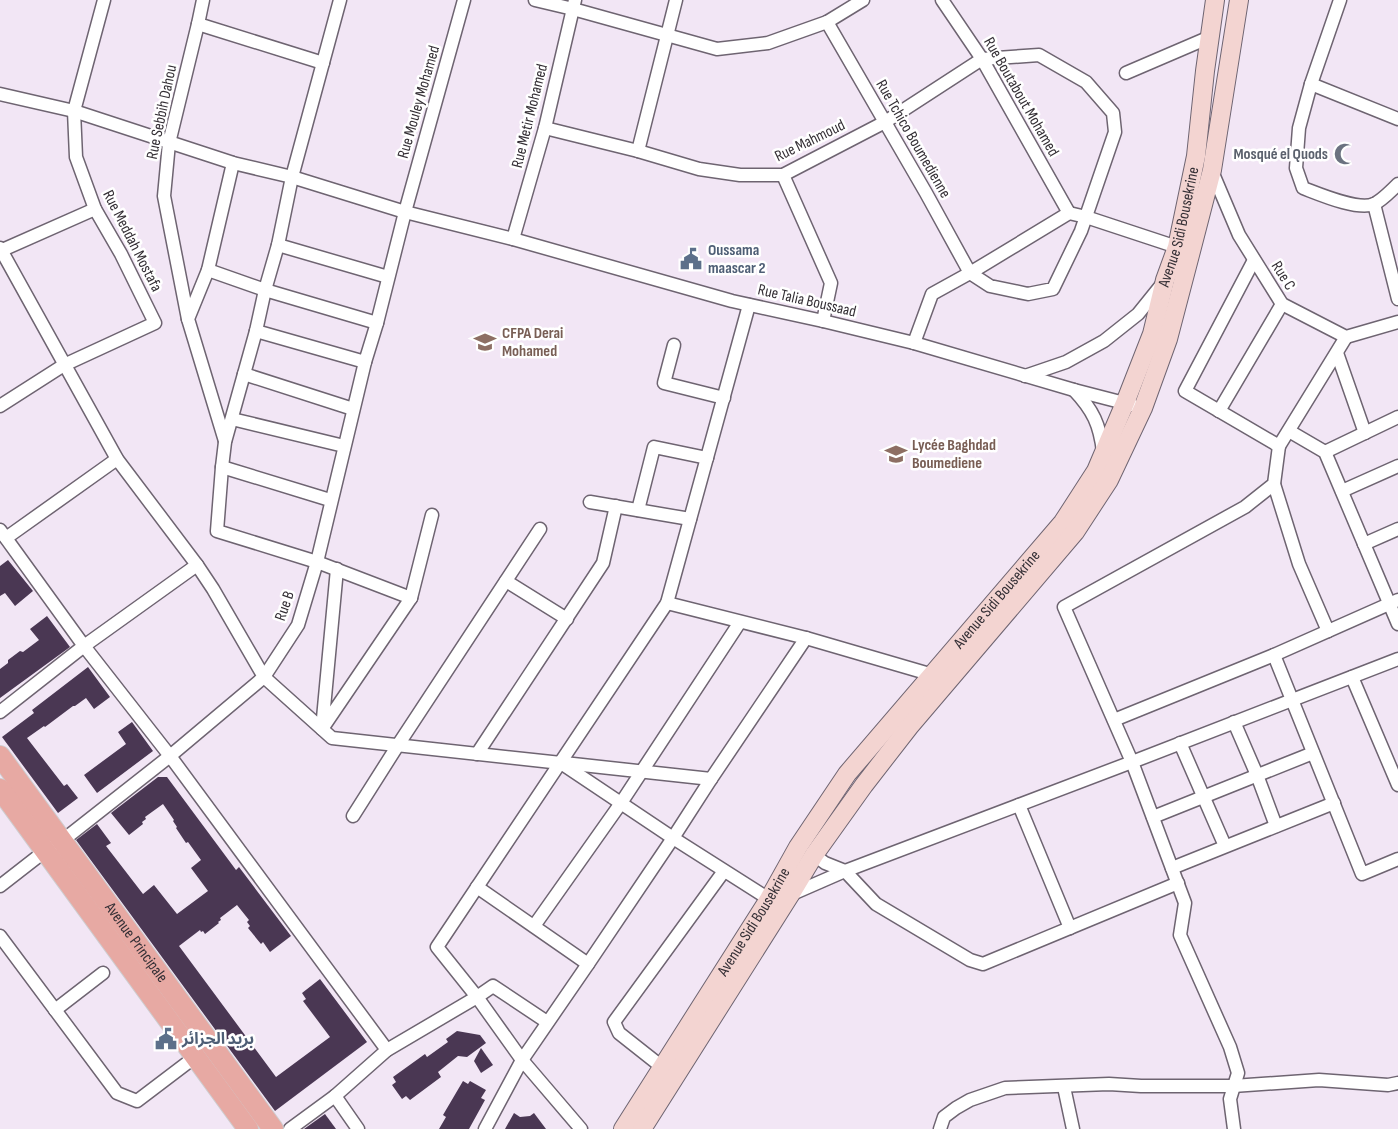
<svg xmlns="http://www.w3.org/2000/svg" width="1398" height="1129" viewBox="0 0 1398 1129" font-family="'Sofia Sans Condensed','Noto Sans Arabic',sans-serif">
	<rect width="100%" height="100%" fill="#f2e6f5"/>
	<g fill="#4a3753">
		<polygon points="8,560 33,591 15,606 5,593 0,596 0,566"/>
		<polygon points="47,616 70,647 0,698 0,669 8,663 8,660 20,651 23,652 39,640 30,629"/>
		<polygon points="88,667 110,697 94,709 86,698 75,706 73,706 45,727 44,726 27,738 64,786 67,784 78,798 58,813 2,737 34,713 32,710"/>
		<polygon points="132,722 153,751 97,793 84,775 126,744 118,732"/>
		<polygon points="158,777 167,777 236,870 239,867 291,936 270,952 263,942 261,944 248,928 250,926 247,922 249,920 237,905 220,918 221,920 218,922 219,923 205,934 203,931 201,932 200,930 179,946 276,1077 330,1037 303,1001 306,999 302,993 320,979 367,1042 275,1111 76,840 97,824 111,843 106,846 143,894 154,885 177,914 208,891 191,868 201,860 188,842 186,843 176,828 177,827 173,821 174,820 163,804 145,817 146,819 142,822 143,824 129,835 111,813"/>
		<polygon points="457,1031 480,1035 486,1043 467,1057 458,1056 438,1072 441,1077 410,1100 406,1096 402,1099 392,1085 396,1082 393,1077 425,1054 427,1057 448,1042 446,1039"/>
		<polygon points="481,1048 493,1065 481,1073 474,1061"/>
		<polygon points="463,1081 468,1084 470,1081 486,1090 481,1098 485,1100 469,1129 439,1129 446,1117 443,1115"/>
		<polygon points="514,1113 520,1117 530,1116 534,1113 546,1129 505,1129"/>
		<polygon points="325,1114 336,1129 304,1129"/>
	</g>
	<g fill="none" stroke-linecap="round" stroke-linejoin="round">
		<g stroke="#6e6471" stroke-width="15">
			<g id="minor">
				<polyline points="340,0 292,177 278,245 265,290 256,331 225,442 222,467 217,531 317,562 411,598"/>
				<polyline points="535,0 573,9 717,49 768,43 827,22 863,0"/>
				<polyline points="942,0 982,59 1069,213"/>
				<path d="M1340 0 1311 84 1299 128 1296 168 1303 188C1319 194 1358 211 1374 204 1381 201 1392 190 1398 184"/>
				<polyline points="198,24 323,63"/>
				<polyline points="1126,73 1210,37"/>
				<polyline points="1311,84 1398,119"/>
				<polyline points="0,94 74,111 233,163 292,177 405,212 513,239 732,301 823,321 914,343 1074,390 1132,405"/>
				<polyline points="545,128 638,151 699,169 740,175 783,175 885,122 982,59 1039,55 1086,82 1113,113 1115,132 1081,231 1053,289 1028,294 990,286 970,273 926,193 827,22"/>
				<polyline points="638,151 676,0"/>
				<polyline points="1211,169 1239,235 1282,304 1346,337 1398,322"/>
				<polyline points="783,175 831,283 823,321"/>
				<polyline points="1374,204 1398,299"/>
				<polyline points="513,239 545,128 575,0"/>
				<polyline points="278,245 388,277"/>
				<polyline points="0,248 117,459 197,565 213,589 264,677 332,738 561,763 673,838 769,899 790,895 845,871 1132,762 1398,659"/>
				<polyline points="0,251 95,209"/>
				<polyline points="1254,260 1185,391 1279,446 1346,337"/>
				<polyline points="208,270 265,290 377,323"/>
				<polyline points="188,319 164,196 169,143 198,24 203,0"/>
				<polyline points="256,331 365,362"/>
				<polyline points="914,343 932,294 970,273 1069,213 1086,217 1177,247"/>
				<polyline points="674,345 664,383 724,398"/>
				<polyline points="1337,353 1365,433"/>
				<polyline points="244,374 353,409"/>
				<polyline points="1025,376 1066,362 1104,341 1138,314 1163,283"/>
				<path d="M1074 390C1093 410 1100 425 1103 452"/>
				<polyline points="0,406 64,365 155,323 121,254 95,209 76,157 74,111 104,0"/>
				<polyline points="1219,411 1282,304"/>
				<polyline points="232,419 344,446"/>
				<polyline points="1289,431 1325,452 1398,624"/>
				<polyline points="225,441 188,319 208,270 233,163"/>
				<polyline points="1325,452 1398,417"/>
				<polyline points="222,467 330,500"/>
				<polyline points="1274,484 1299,564 1328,631"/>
				<polyline points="1342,491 1398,466"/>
				<polyline points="590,502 690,519"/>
				<polyline points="638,510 654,447 707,458"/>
				<polyline points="0,530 84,646 170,756 387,1050"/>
				<polyline points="6,538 117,459"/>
				<polyline points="1364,544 1398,529"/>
				<polyline points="337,569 322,729 411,598 432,515"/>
				<polyline points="506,581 567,619"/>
				<polyline points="667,603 806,638 933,675"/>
				<polyline points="1274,655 1362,874 1398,859"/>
				<polyline points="1352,677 1398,785"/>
				<polyline points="0,712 84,646 197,565"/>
				<polyline points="1114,720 1274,655 1398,600"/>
				<polyline points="1234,722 1257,775 1276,826"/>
				<polyline points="1180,743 1225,846"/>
				<polyline points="477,754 603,563 616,506"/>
				<polyline points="564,763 711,779"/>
				<polyline points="1019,805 1070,928"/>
				<polyline points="353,816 398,745 540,529"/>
				<polyline points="1153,817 1313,753"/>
				<polyline points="814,855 825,863 845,871 876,904 970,960 983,964 1178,883"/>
				<polyline points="1172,868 1334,803"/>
				<polyline points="0,886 45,851 62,841 170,756 264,677 298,625 317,562 365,362 377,323 405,212 464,0"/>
				<polyline points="477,887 588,964"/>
				<polyline points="534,926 621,803 740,622"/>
				<polyline points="0,936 117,1093 137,1101 195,1057"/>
				<polyline points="55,1010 103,973"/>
				<polyline points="662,1067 619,1033 614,1022 724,871"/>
				<polyline points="1064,1087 1073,1129"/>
				<polyline points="335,1096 358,1129"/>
				<polyline points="290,1129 335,1096 387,1050 477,997 493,986 547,1022"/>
				<polyline points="485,1129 522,1060 588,964 673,838 711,779 806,638"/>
				<polyline points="581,1129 522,1060 477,997 437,947 667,603 749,305"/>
				<polyline points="940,1129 944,1117 956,1108 970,1100 1005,1088 1109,1084 1141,1086 1233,1086 1319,1080 1388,1085 1398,1083"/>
				<polyline points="1234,1129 1230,1099 1238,1073 1230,1047 1180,935 1185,903 1132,762 1064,607 1245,507 1274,484 1279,446"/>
			</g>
		</g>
		<g stroke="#6e6471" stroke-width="20">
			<g id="secondary">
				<path id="s1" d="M623 1129 769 899 798 847 847 774 1063 522 1096 471 1125 403 1152 334 1165 280 1177 247 1196 156 1205 71 1215 0"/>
				<polyline points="642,1129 790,895 814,855 864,785 909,727 1075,532 1109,480 1143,408 1168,339 1190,255 1212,170 1239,0"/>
			</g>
		</g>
		<g stroke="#cecdcf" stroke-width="22">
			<g id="primary">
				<path id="s2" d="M0 756 273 1129"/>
				<polyline points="0,789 248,1129"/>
			</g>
		</g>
		<use href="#minor" stroke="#fff" stroke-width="12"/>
		<use href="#secondary" stroke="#f3d4d1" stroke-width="18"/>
		<use href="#primary" stroke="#e7a9a3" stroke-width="20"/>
	</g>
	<defs>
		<g id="mosque-bare" transform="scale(1.725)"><path d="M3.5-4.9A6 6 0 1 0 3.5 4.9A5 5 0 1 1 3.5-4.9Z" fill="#6b7280" stroke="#fff" stroke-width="2.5" paint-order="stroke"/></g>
		<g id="civic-bare" transform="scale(1.725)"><path d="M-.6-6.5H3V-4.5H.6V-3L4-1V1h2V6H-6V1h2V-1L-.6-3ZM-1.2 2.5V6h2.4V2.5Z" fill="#5c6f8a" stroke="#fff" stroke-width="2.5" paint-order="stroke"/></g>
		<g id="university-bare" transform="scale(1.725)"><path d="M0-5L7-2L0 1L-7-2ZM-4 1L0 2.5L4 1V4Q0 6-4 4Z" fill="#8d6e63" stroke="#fff" stroke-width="2.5" paint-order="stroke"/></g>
		<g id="school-bare" transform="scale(1.725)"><path d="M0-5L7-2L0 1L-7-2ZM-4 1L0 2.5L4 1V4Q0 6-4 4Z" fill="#8d6e63" stroke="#fff" stroke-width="2.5" paint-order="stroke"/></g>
	</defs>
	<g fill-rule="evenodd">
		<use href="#mosque-bare" x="1345" y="154"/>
		<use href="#civic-bare" x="691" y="259"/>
		<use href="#university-bare" x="485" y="342"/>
		<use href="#school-bare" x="896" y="454"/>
		<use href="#civic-bare" x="166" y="1039"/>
	</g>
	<g text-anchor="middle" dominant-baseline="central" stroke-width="5" stroke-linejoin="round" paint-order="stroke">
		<g font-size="16" fill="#342f35" stroke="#fff">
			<text transform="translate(1021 97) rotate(60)">Rue Boutabout Mohamed</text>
			<text transform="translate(419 102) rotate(-74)">Rue Mouley Mohamed</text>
			<text transform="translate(162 112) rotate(-78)">Rue Sebbih Dahou</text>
			<text transform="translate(530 116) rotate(-76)">Rue Metir Mohamed</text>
			<text transform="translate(913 139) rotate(60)">Rue Tchico Boumedienne</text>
			<text transform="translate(810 141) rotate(-26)">Rue Mahmoud</text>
			<text stroke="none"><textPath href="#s1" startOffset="1071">Avenue Sidi Bousekrine</textPath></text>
			<text transform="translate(132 241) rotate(63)">Rue Meddah Mostafa</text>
			<text transform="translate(1283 276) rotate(58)">Rue C</text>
			<text transform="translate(807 301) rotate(13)">Rue Talia Boussaad</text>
			<text stroke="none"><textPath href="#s1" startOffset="650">Avenue Sidi Bousekrine</textPath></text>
			<text transform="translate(285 606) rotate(-71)">Rue B</text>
			<text stroke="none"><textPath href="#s1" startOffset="245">Avenue Sidi Bousekrine</textPath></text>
			<text stroke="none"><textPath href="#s2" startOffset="231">Avenue Principale</textPath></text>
		</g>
		<g font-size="16" font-weight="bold" fill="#5b616d" stroke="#fff" text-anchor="end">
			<text x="1328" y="154">Mosqué el Quods</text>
		</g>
		<g font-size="16" font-weight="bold" fill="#4e5e75" stroke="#fff" text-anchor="start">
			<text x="708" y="250">Oussama<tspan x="708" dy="18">maascar 2</tspan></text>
			<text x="182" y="1039">بريد الجزائر</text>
		</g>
		<g font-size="16" font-weight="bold" fill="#785e54" stroke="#fff" text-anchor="start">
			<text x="502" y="333">CFPA Derai<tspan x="502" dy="18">Mohamed</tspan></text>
			<text x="912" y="445">Lycée Baghdad<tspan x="912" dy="18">Boumediene</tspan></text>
		</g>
	</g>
</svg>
